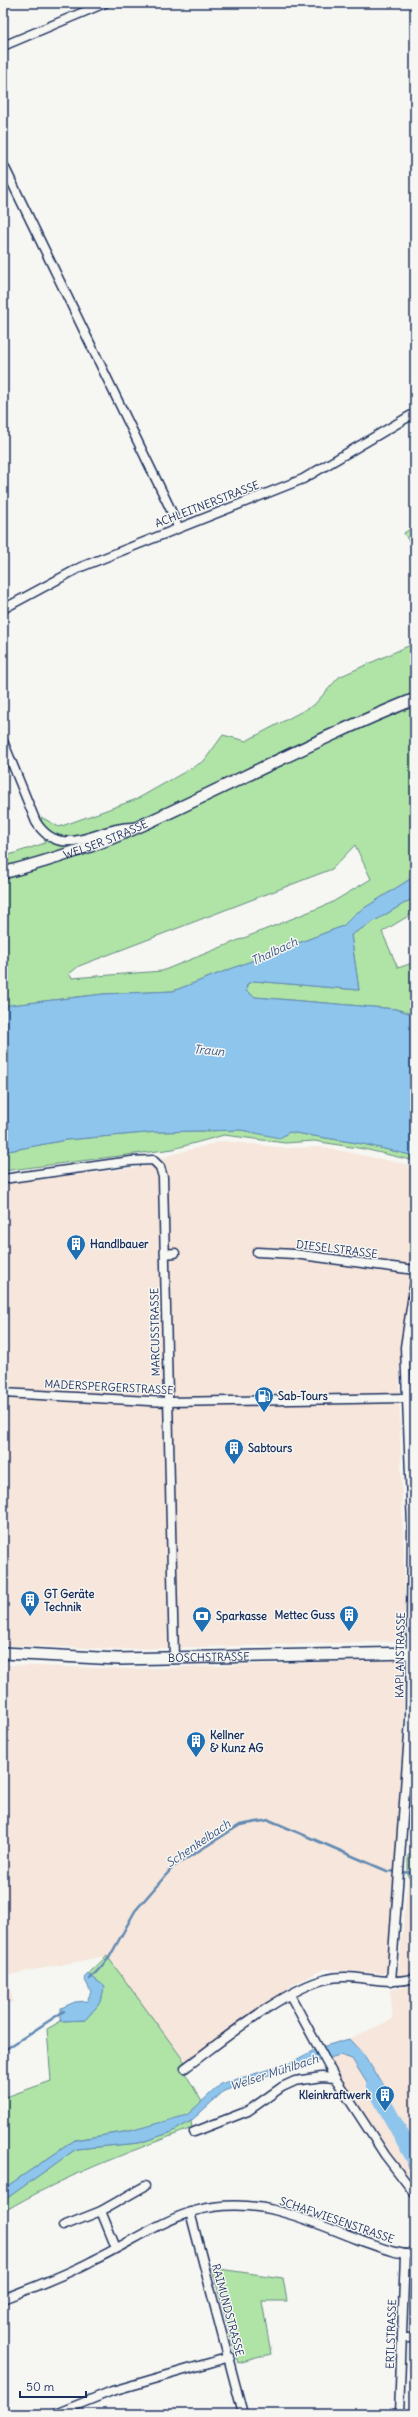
<svg xmlns="http://www.w3.org/2000/svg" width="418" height="2417" viewBox="0 0 418 2417" font-family="Delius,sans-serif">
	<rect width="100%" height="100%" fill="#f6f6f2"/>
	<filter id="ink" filterUnits="userSpaceOnUse"><feTurbulence type="fractalNoise" baseFrequency=".025" numOctaves="2"/><feDisplacementMap in="SourceGraphic" scale="8" xChannelSelector="R" yChannelSelector="G"/><feConvolveMatrix kernelMatrix="1 2 1 2 8 2 1 2 1" color-interpolation-filters="sRGB"/></filter>
	<g filter="url(#ink)">
		<g fill="#f6e6db">
			<polygon points="223,1141 287,1148 321,1147 415,1166 415,1266 402,1335 399,1393 406,1641 125,1649 3,1645 3,1184 148,1166 170,1155"/>
			<polygon points="415,1315 415,1554 408,1369"/>
			<polygon points="403,1660 403,1803 396,1851 389,1974 324,1969 295,1983 187,2065 106,1956 8,1975 13,2002 3,2004 3,1665 130,1669"/>
			<polygon points="408,1877 415,1878 415,1973 398,1976"/>
			<polygon points="415,1985 415,2149 381,2082 364,2055 349,2039 393,2019 390,1990"/>
			<polygon points="340,2055 352,2059 373,2094 380,2104 385,2105 394,2123 391,2125 408,2156 408,2179 328,2059"/>
		</g>
		<g fill="#afe4a6" stroke="#658a82" fill-rule="evenodd">
			<polygon points="415,526 415,552 404,533"/>
			<path d="M415 643V876L355 914 343 926 173 991 103 994 3 1006V857L45 843 41 817 59 827 137 799 204 761 223 735 246 741 314 705 339 677ZM355 845 371 879 331 903 162 971 72 978 69 974 79 966 332 869Z"/>
			<polygon points="415,897 415,912 382,932 398,968 415,962 415,1015 396,1009 255,997 246,991 247,984 254,981 359,990 351,935"/>
			<polygon points="241,1130 280,1137 289,1132 363,1144 415,1156 415,1161 364,1149 314,1141 285,1143 224,1135 173,1149 3,1171 3,1152 66,1140 157,1132"/>
			<polygon points="408,1855 415,1855 415,1878 408,1877"/>
			<polygon points="107,1956 187,2065 184,2071 202,2102 187,2115 168,2122 130,2131 75,2140 3,2189 3,2098 51,2081 47,2029 61,2021 85,2020 101,2002 104,1986 88,1974"/>
			<path d="M191 2121 192 2128C127 2153 63 2176 3 2212V2201L76 2149 139 2143 172 2132Z"/>
			<polygon points="212,2268 283,2278 287,2301 262,2301 271,2354 238,2363"/>
		</g>
		<g fill="#8ec5ec" stroke="#6089b3">
			<polygon points="415,876 415,897 351,935 359,990 254,981 247,984 246,991 255,997 396,1009 415,1015 415,1156 363,1144 289,1132 280,1138 241,1130 157,1132 66,1140 3,1152 3,1006 103,994 173,991 343,926 355,914"/>
			<polygon points="88,1974 104,1986 101,2002 85,2020 61,2021 61,2008 75,2002 87,2001 91,1992 84,1978"/>
			<polygon points="349,2039 364,2055 381,2082 415,2149 415,2177 408,2166 408,2156 391,2124 394,2122 385,2105 380,2104 352,2059 340,2055 265,2076 224,2091 191,2121 172,2132 139,2143 76,2149 3,2201 3,2189 75,2140 130,2131 187,2115 221,2084 290,2063 318,2048"/>
		</g>
		<g fill="none" stroke-linecap="round" stroke-linejoin="round">
			<g stroke="#6089b3" stroke-width="2.5">
				<polyline points="90,1979 109,1958 135,1911 173,1867 240,1825 269,1820 387,1871 415,1873"/>
				<polyline points="3,2051 64,2011"/>
			</g>
			<polyline stroke="#8ec5ec" stroke-width="16" points="374,2086 415,2160"/>
			<g stroke="#1b2f5e" stroke-width="11">
				<g id="minor">
					<polyline points="3,46 105,3"/>
					<polyline points="3,164 169,506 178,527"/>
					<polyline points="3,609 81,567 303,479 415,413"/>
					<path d="M3 741 36 822C62 863 98 826 134 827"/>
					<polyline points="3,1179 131,1161 153,1160 160,1167 163,1177 174,1659"/>
					<polyline points="257,1252 294,1254 415,1270"/>
					<polyline points="165,1254 175,1253"/>
					<polyline points="3,1393 167,1402 406,1398"/>
					<polyline points="391,1982 410,1720 412,1527 405,1347 415,1281"/>
					<polyline points="290,1995 335,2078"/>
					<path d="M185 2068C222 2041 284 1989 327 1979 354 1972 385 1987 415 1978"/>
					<polyline points="194,2132 248,2111 282,2087 295,2081 322,2077 335,2078 385,2155 415,2194"/>
					<polyline points="101,2211 116,2248"/>
					<polyline points="190,2212 243,2414"/>
					<polyline points="63,2226 101,2211 145,2186"/>
					<path d="M3 2299C33 2287 64 2276 92 2261 158 2229 195 2192 274 2210 304 2217 333 2230 362 2241 379 2247 397 2255 415 2254"/>
					<polyline points="402,2338 415,2338"/>
					<polyline points="55,2414 112,2391 230,2357"/>
					<polyline points="399,2414 405,2254"/>
				</g>
			</g>
			<g stroke="#1b2f5e" stroke-width="14">
				<g id="secondary">
					<path id="s1" d="M3 873C48 861 94 847 138 827 231 785 320 737 415 699"/>
					<path id="s2" d="M3 1653 118 1659 415 1653"/>
				</g>
			</g>
			<use href="#minor" stroke="#f6f6f2" stroke-width="8"/>
			<use href="#secondary" stroke="#f6f6f2" stroke-width="11"/>
		</g>
	</g>
	<defs>
		<g id="building-pin" transform="scale(1)"><path d="M0 17L-7.5 6A9.5 9.5 0 1 1 7.5 6Z" fill="#1f6fb2" stroke="#f6f6f2"/><path d="M-4-6H4V6H1V3H-1V6H-4ZM-2.5-4.3h1.7v1.8h-1.7ZM.8-4.3h1.7v1.8H.8ZM-2.5-1h1.7V.8h-1.7ZM.8-1h1.7V.8H.8Z" fill="#fff"/></g>
		<g id="fuel-pin" transform="scale(1)"><path d="M0 17L-7.5 6A9.5 9.5 0 1 1 7.5 6Z" fill="#1f6fb2" stroke="#f6f6f2"/><path d="M-5.5-6h7V0h2V4h1.3V-2.5L3-4.5l.8-.8L6-3V5H2.5V1h-1V6h-7ZM-4.2-4.7v3.2H.2V-4.7Z" fill="#fff"/></g>
		<g id="bank-pin" transform="scale(1)"><path d="M0 17L-7.5 6A9.5 9.5 0 1 1 7.5 6Z" fill="#1f6fb2" stroke="#f6f6f2"/><path d="M-6-4H6V4H-6ZM0-2.3a2.3 2.3 0 1 0 0 4.6a2.3 2.3 0 1 0 0-4.6Z" fill="#fff"/></g>
	</defs>
	<g fill-rule="evenodd">
		<use href="#building-pin" x="76" y="1244"/>
		<use href="#fuel-pin" x="264" y="1396"/>
		<use href="#building-pin" x="234" y="1448"/>
		<use href="#building-pin" x="30" y="1600"/>
		<use href="#building-pin" x="349" y="1615"/>
		<use href="#bank-pin" x="202" y="1616"/>
		<use href="#building-pin" x="196" y="1741"/>
		<use href="#building-pin" x="385" y="2095"/>
	</g>
	<g text-anchor="middle" dominant-baseline="central" stroke-width="3" stroke-linejoin="round" paint-order="stroke">
		<g font-size="11" fill="#1b2f5e" stroke="#f6f6f2">
			<text transform="translate(207 504) rotate(-21)">ACHLEITNERSTRASSE</text>
			<text stroke="none"><textPath href="#s1" startOffset="108">WELSER STRASSE</textPath></text>
			<text transform="translate(337 1249) rotate(7)">DIESELSTRASSE</text>
			<text transform="translate(155 1332) rotate(-91)">MARCUSSTRASSE</text>
			<text transform="translate(109 1387) rotate(3)">MADERSPERGERSTRASSE</text>
			<text transform="translate(400 1655) rotate(-89)">KAPLANSTRASSE</text>
			<text stroke="none"><textPath href="#s2" startOffset="206">BOSCHSTRASSE</textPath></text>
			<text transform="translate(337 2220) rotate(19)">SCHAFWIESENSTRASSE</text>
			<text transform="translate(228 2310) rotate(75)">RAIMUNDSTRASSE</text>
			<text transform="translate(391 2334) rotate(-88)">ERTLSTRASSE</text>
		</g>
		<g font-size="11" font-weight="bold" fill="#1b2f5e" stroke="#f6f6f2" text-anchor="start">
			<text x="90" y="1244">Handlbauer</text>
			<text x="278" y="1396">Sab-Tours</text>
			<text x="248" y="1448">Sabtours</text>
			<text x="44" y="1594">GT Geräte<tspan x="44" dy="13">Technik</tspan></text>
			<text x="335" y="1615" text-anchor="end">Mettec Guss</text>
			<text x="216" y="1616">Sparkasse</text>
			<text x="210" y="1735">Kellner<tspan x="210" dy="13">&amp; Kunz AG</tspan></text>
			<text x="371" y="2095" text-anchor="end">Kleinkraftwerk</text>
		</g>
		<g font-size="12" font-style="italic" fill="#385482" stroke="#f6f6f2">
			<text transform="translate(274 951) rotate(-25)">Thalbach</text>
			<text transform="translate(209 1050) rotate(5)">Traun</text>
			<text transform="translate(198 1843) rotate(-34)">Schenkelbach</text>
			<text transform="translate(274 2072) rotate(-18)">Welser Mühlbach</text>
		</g>
	</g>
	<rect width="418" height="2417" fill="none" stroke="#f6f6f2" stroke-width="16"/>
	<rect x="8" y="8" width="402" height="2401" fill="none" stroke="#1b2f5e" stroke-width="1.5" filter="url(#ink)"/>
	<path d="M20 2391v6h66v-6" fill="none" stroke="#1b2f5e" stroke-width="2"/>
	<text x="26" y="2391" font-size="12" fill="#1b2f5e" stroke="#f6f6f2" stroke-width="3" paint-order="stroke">50 m</text>
</svg>
